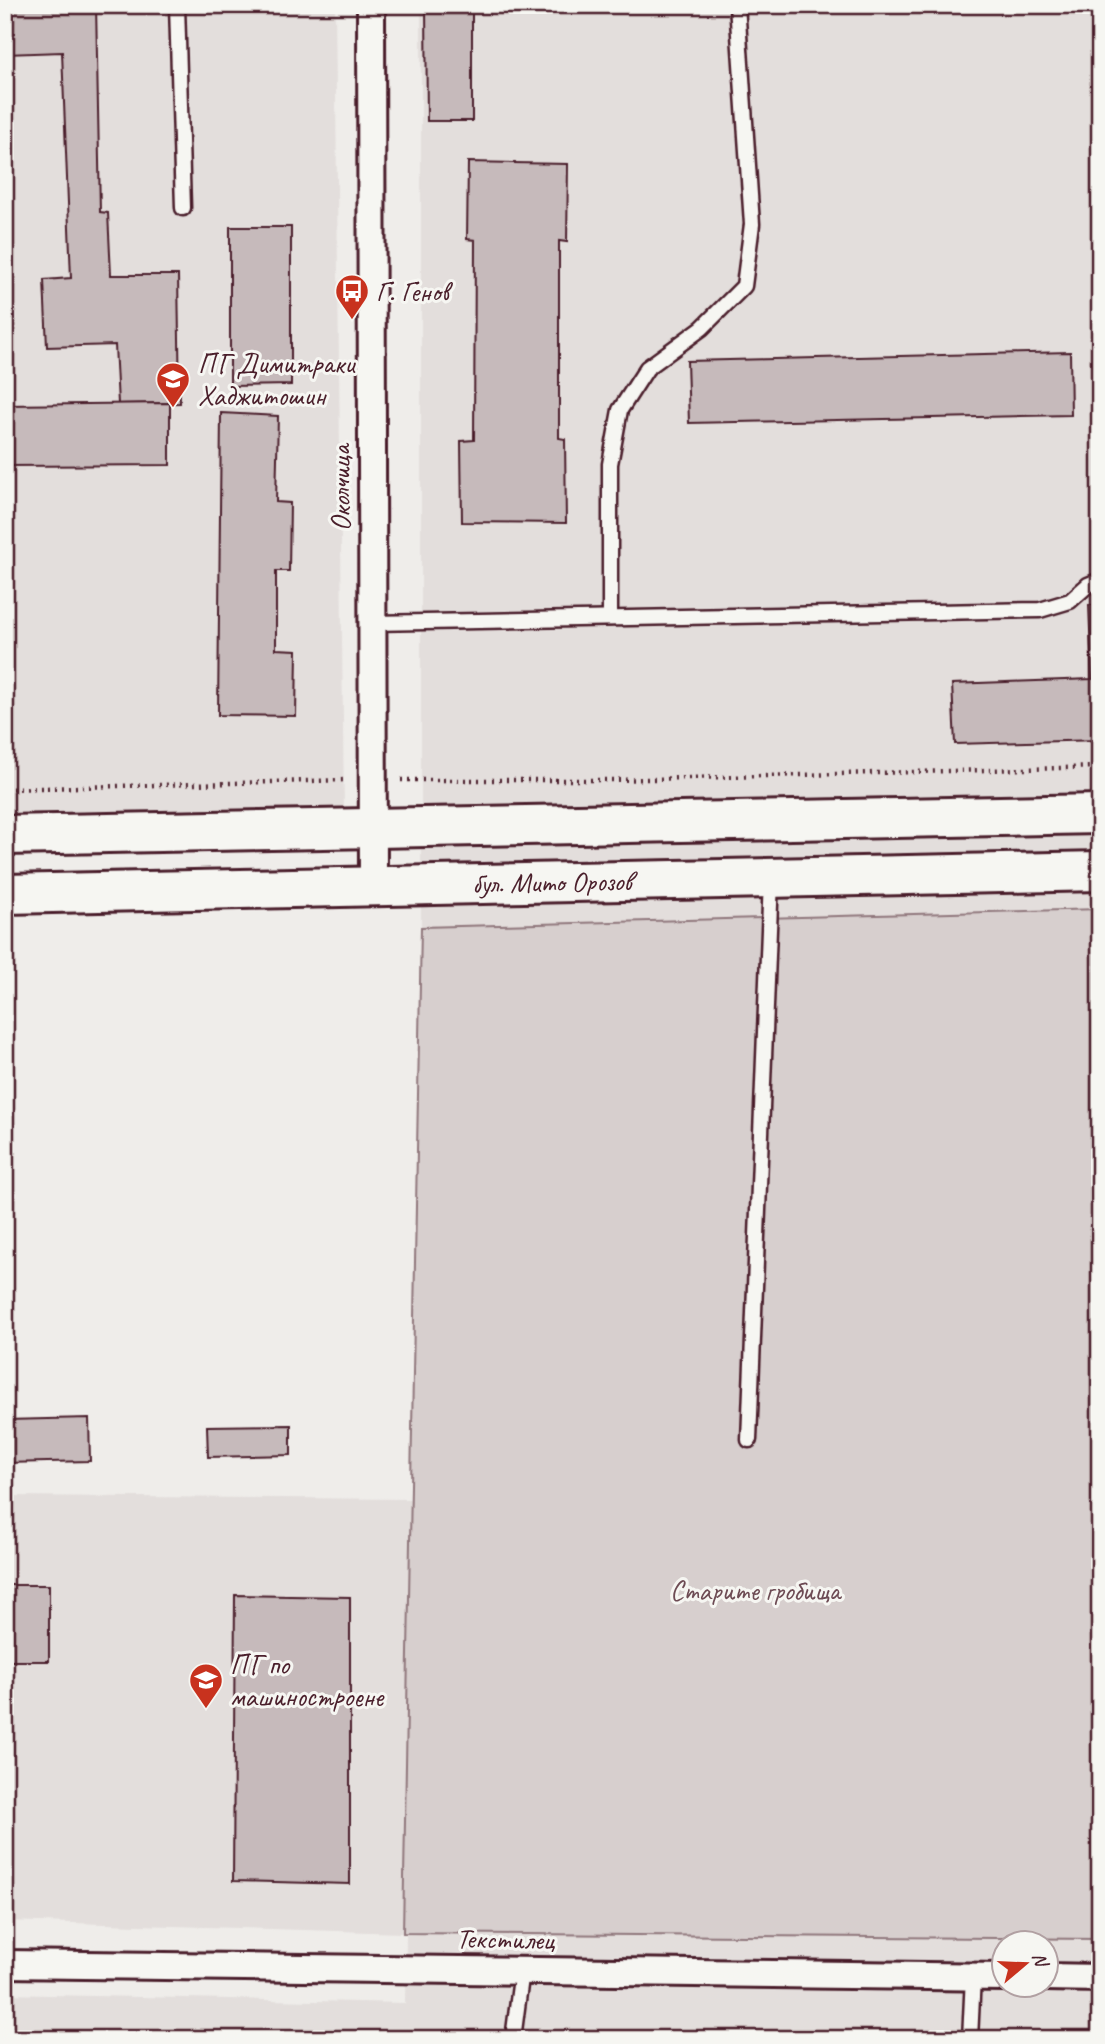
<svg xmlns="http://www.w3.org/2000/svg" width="1105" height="2044" viewBox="0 0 1105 2044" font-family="Caveat,sans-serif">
	<rect width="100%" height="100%" fill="#efedea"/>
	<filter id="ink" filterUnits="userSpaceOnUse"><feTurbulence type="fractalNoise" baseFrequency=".0143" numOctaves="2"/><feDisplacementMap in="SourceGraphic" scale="14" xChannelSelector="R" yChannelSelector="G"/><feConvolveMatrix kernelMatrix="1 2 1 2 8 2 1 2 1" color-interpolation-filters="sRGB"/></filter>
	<g filter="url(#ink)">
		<g fill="#e3dedc" fill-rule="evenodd">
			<polygon points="5,5 335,5 344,813 5,820"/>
			<path d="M421 5H1100V2039H5V1994L405 2003 421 927ZM1004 1942H1046V1984H1004Z"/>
			<polygon points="5,1496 411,1499 403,1933 5,1921"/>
		</g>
		<polygon fill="#d7cfce" stroke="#90777c" stroke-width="2" points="1100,909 1100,1939 403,1933 421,927"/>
		<g fill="#c6babb" stroke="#4a1f2b" stroke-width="2">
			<polygon points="5,5 96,5 100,212 108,213 111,275 178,275 180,403 118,404 115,345 47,347 44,280 71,278 62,52 5,54"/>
			<polygon points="426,5 472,5 472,121 427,121"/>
			<polygon points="468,162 568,164 567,242 559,241 559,438 565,439 566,523 462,522 461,441 474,440 475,240 467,239"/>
			<polygon points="230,227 291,227 291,385 230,386"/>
			<polygon points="1095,321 1100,321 1100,505"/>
			<polygon points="1070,352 1071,415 689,423 687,361"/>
			<polygon points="170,403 170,465 5,466 5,405"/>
			<polygon points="221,413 278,416 276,502 290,503 289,571 276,571 276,649 297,650 296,716 218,715"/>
			<polygon points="1089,605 1100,605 1100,740 955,744 952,684 1092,679"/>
			<polygon points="89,1418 90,1461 5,1463 5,1420"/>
			<polygon points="291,1425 291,1455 208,1457 207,1426"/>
			<rect x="5" y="1585" width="44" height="76"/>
			<polygon points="235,1595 350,1597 350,1884 233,1881"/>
		</g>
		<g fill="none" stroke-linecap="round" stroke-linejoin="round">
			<g stroke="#4a1f2b" stroke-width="19">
				<g id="lane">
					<polyline points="177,5 183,208"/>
					<polyline points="610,618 610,464 620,410 647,368 702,328 744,286 752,224 737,5"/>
					<polyline points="372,623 1040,610 1070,601 1088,585 1100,580"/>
					<polyline points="749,1440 771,879"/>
					<polyline points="513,2039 522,1970"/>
					<polyline points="970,2039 973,1976"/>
				</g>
			</g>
			<g stroke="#4a1f2b" stroke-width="32">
				<g id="street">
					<polyline points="371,5 373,886"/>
					<polyline points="5,1964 1004,1977"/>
					<polyline points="1046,1977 1100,1978"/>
				</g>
			</g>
			<g stroke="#4a1f2b" stroke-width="44">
				<g id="secondary">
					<polyline points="5,835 1100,814"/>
					<polyline points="5,894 1100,871"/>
				</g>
			</g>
			<g stroke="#4a1f2b" stroke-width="4.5" stroke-dasharray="2 5" stroke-linecap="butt">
				<polyline points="401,780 613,780 1100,767"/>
				<polyline points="5,789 347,780"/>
			</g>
			<use href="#lane" stroke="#f6f6f2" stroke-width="14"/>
			<use href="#street" stroke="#f6f6f2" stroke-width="26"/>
			<use href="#secondary" stroke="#f6f6f2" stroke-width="38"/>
		</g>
	</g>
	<defs>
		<g id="bus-pin" transform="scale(1.75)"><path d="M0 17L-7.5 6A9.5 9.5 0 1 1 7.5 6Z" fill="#c8321e" stroke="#f6f6f2"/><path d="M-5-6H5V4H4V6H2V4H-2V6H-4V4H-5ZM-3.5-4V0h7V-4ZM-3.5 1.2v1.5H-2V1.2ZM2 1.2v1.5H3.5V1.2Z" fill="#fff"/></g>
		<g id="school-pin" transform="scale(1.75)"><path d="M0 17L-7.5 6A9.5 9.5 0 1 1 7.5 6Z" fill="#c8321e" stroke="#f6f6f2"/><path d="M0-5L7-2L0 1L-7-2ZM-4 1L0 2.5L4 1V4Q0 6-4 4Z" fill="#fff"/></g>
	</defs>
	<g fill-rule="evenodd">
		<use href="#bus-pin" x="352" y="291"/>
		<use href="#school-pin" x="173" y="379"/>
		<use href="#school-pin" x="206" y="1680"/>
	</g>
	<g text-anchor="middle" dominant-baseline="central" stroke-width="6" stroke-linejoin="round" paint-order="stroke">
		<g font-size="28" fill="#4a1f2b" stroke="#f6f6f2" text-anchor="start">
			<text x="376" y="291">Г. Генов</text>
			<text x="198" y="363">ПГ Димитраки<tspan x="198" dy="32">Хаджитошин</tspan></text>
			<text x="230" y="1664">ПГ по<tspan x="230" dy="32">машиностроене</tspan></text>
		</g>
		<g font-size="28" fill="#4a1f2b" stroke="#f6f6f2">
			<text transform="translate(340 488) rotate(-90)">Околчица</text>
			<text transform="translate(552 882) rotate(-1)">бул. Мито Орозов</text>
			<text transform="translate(505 1939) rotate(1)">Текстилец</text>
		</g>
		<g font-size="28" fill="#6d4b54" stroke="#f6f6f2">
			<text x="755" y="1590">Старите гробища</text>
		</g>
	</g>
	<rect width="1105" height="2044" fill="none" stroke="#f6f6f2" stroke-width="28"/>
	<rect x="14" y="14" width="1077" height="2016" fill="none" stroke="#4a1f2b" stroke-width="2.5" filter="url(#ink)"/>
	<g transform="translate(1025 1964) rotate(71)"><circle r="33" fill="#f6f6f2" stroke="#b1a0a2" stroke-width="2"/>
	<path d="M0-5L12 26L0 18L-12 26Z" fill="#c8321e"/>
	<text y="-10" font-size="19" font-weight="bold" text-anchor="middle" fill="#4a1f2b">N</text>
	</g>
</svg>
